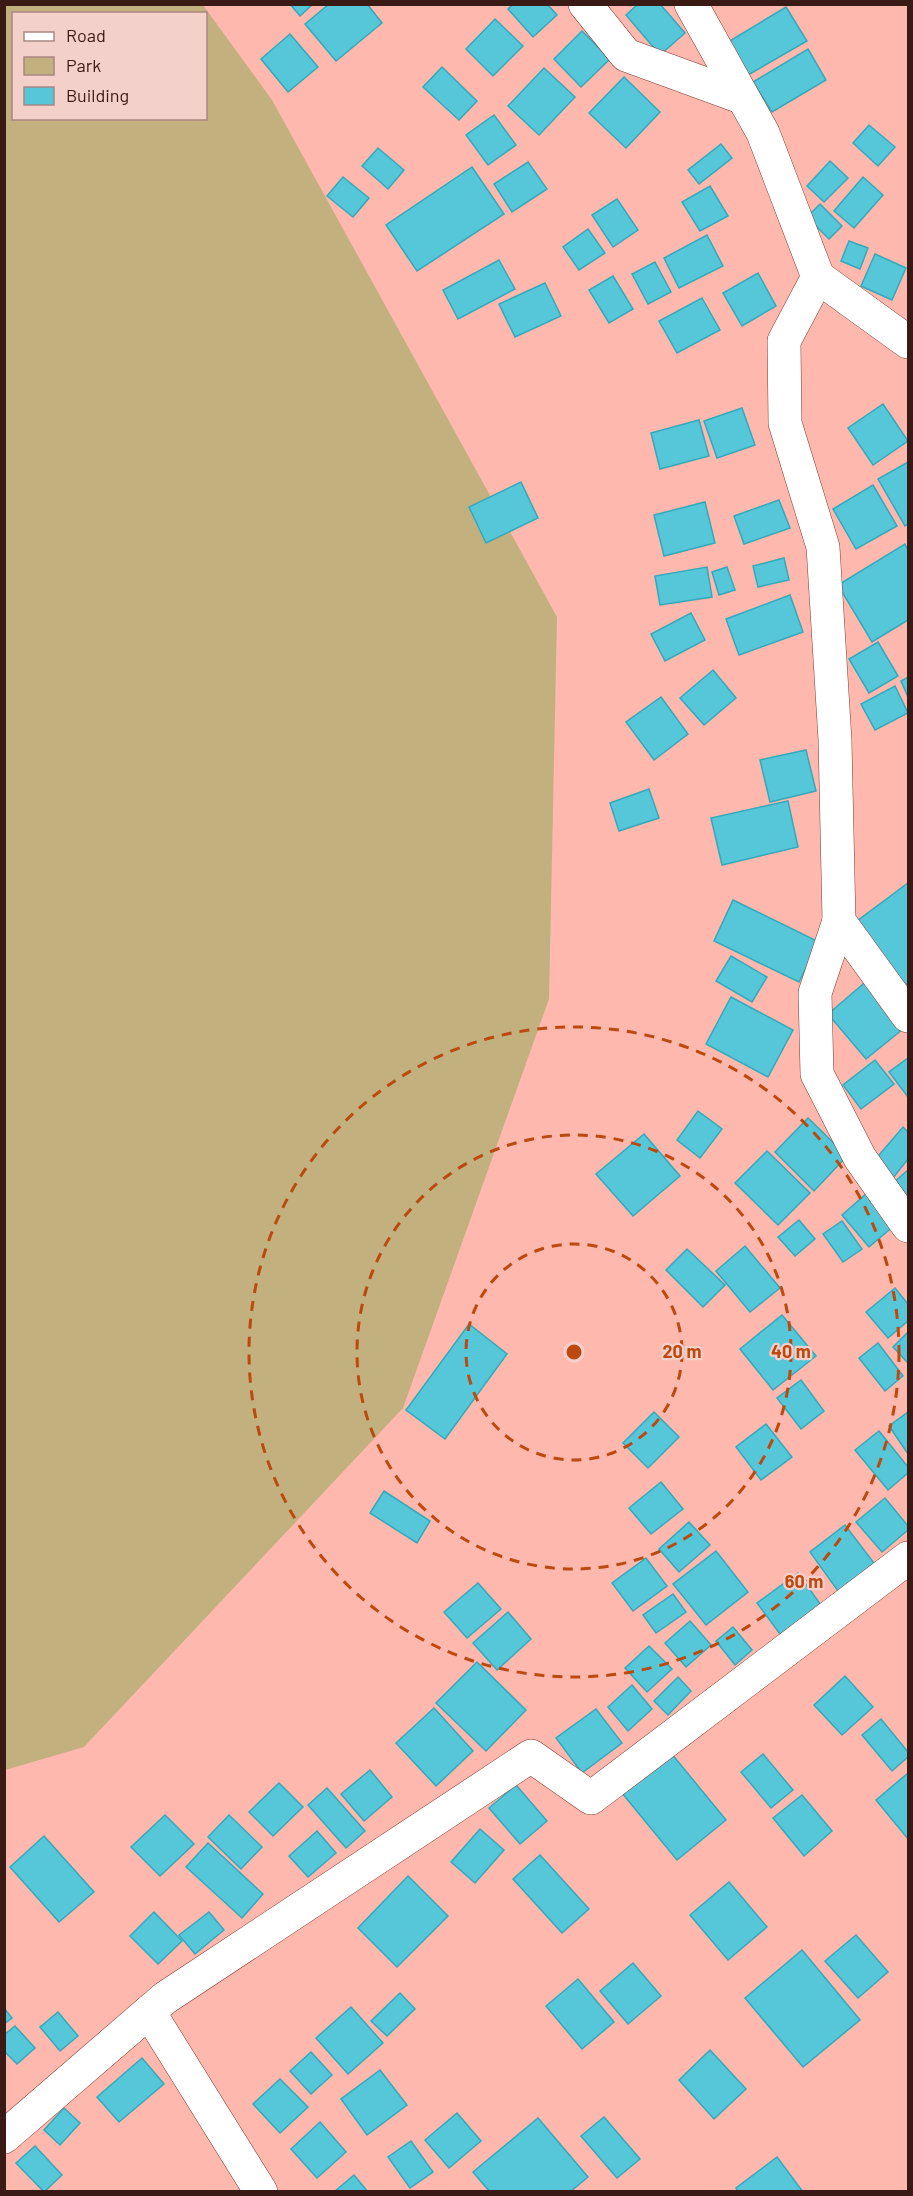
<svg xmlns="http://www.w3.org/2000/svg" width="913" height="2196" viewBox="0 0 913 2196" font-family="Barlow,sans-serif">
	<rect width="100%" height="100%" fill="#feb8ad"/>
	<path fill="#c3b07f" fill-rule="evenodd" d="M5 5H203L272 100 557 617 549 999 403 1408 84 1747 5 1770ZM14 14H206V118H14Z"/>
	<g fill="#56c7d8" stroke="#33a9bb" stroke-width="1.5">
		<polygon points="290,4 313,4 300,16"/>
		<polygon points="329,4 367,4 382,23 336,61 305,24"/>
		<polygon points="513,4 547,4 557,15 533,37 508,9"/>
		<polygon points="638,4 660,4 685,33 660,55 626,15"/>
		<polygon points="786,7 807,41 748,75 728,42"/>
		<polygon points="495,19 523,46 493,76 466,49"/>
		<polygon points="582,31 610,59 581,87 554,59"/>
		<polygon points="290,34 318,67 288,92 261,59"/>
		<polygon points="808,49 826,80 772,112 753,82"/>
		<polygon points="442,67 477,101 459,120 423,87"/>
		<polygon points="544,68 575,97 539,135 508,106"/>
		<polygon points="624,77 660,112 626,148 589,113"/>
		<polygon points="494,115 516,145 488,165 466,135"/>
		<polygon points="869,125 895,147 878,166 853,143"/>
		<polygon points="721,144 732,158 699,184 688,170"/>
		<polygon points="378,148 404,170 388,189 362,166"/>
		<polygon points="830,161 848,178 824,202 807,186"/>
		<polygon points="528,162 547,189 512,212 494,184"/>
		<polygon points="472,167 504,214 417,271 386,225"/>
		<polygon points="343,177 369,198 353,217 327,196"/>
		<polygon points="863,177 883,195 854,228 834,211"/>
		<polygon points="710,186 728,216 700,231 682,202"/>
		<polygon points="617,199 638,230 613,247 592,215"/>
		<polygon points="820,204 842,226 829,239 807,217"/>
		<polygon points="588,229 605,253 579,270 563,247"/>
		<polygon points="707,235 723,266 679,288 664,258"/>
		<polygon points="849,241 868,248 860,269 841,261"/>
		<polygon points="875,254 906,268 892,300 861,286"/>
		<polygon points="499,260 515,289 458,319 443,290"/>
		<polygon points="655,262 671,292 648,304 632,274"/>
		<polygon points="758,273 776,306 742,326 723,293"/>
		<polygon points="613,276 633,309 609,323 589,290"/>
		<polygon points="545,283 561,316 515,337 499,304"/>
		<polygon points="702,298 720,330 677,353 659,321"/>
		<polygon points="883,404 908,441 873,465 848,428"/>
		<polygon points="742,408 755,445 717,458 704,421"/>
		<polygon points="699,420 709,456 660,469 651,433"/>
		<polygon points="908,462 908,524 905,526 878,479"/>
		<polygon points="521,482 538,518 486,543 469,507"/>
		<polygon points="873,485 897,526 856,549 833,509"/>
		<polygon points="779,500 790,528 744,544 734,516"/>
		<polygon points="705,502 715,543 664,556 654,515"/>
		<polygon points="905,544 908,550 908,620 872,642 838,585"/>
		<polygon points="784,558 789,580 758,587 753,566"/>
		<polygon points="707,567 712,597 660,605 655,576"/>
		<polygon points="727,567 735,590 719,595 712,572"/>
		<polygon points="790,595 803,632 739,655 726,619"/>
		<polygon points="691,613 705,640 665,661 651,634"/>
		<polygon points="878,642 898,676 869,693 849,659"/>
		<polygon points="713,670 736,698 704,725 680,698"/>
		<polygon points="908,677 908,697 901,681"/>
		<polygon points="895,686 908,713 875,730 861,704"/>
		<polygon points="661,697 688,734 654,760 626,722"/>
		<polygon points="806,750 816,791 770,802 760,760"/>
		<polygon points="649,789 659,818 619,831 610,803"/>
		<polygon points="788,801 798,847 722,865 711,818"/>
		<polygon points="908,883 908,983 901,989 853,924"/>
		<polygon points="733,900 819,942 799,982 714,941"/>
		<polygon points="731,956 767,977 752,1002 716,981"/>
		<polygon points="869,979 908,1025 866,1059 828,1014"/>
		<polygon points="731,997 793,1030 768,1077 706,1044"/>
		<polygon points="908,1058 908,1097 889,1072"/>
		<polygon points="875,1060 894,1084 861,1109 843,1085"/>
		<polygon points="698,1111 722,1129 700,1158 677,1140"/>
		<polygon points="808,1118 847,1156 814,1191 775,1152"/>
		<polygon points="903,1127 908,1132 908,1159 893,1178 874,1161"/>
		<polygon points="644,1134 680,1176 633,1216 596,1174"/>
		<polygon points="767,1151 810,1193 778,1225 735,1183"/>
		<polygon points="908,1170 908,1204 892,1184"/>
		<polygon points="867,1193 895,1225 869,1247 842,1215"/>
		<polygon points="799,1220 815,1239 795,1256 778,1237"/>
		<polygon points="842,1221 862,1249 843,1262 823,1234"/>
		<polygon points="745,1246 780,1288 750,1312 716,1271"/>
		<polygon points="687,1249 725,1285 703,1307 666,1270"/>
		<polygon points="895,1288 908,1304 908,1321 888,1338 866,1312"/>
		<polygon points="782,1315 816,1356 773,1390 740,1349"/>
		<polygon points="469,1324 507,1354 445,1439 406,1410"/>
		<polygon points="908,1332 908,1363 893,1347"/>
		<polygon points="878,1343 903,1376 885,1391 859,1358"/>
		<polygon points="801,1380 824,1411 801,1429 777,1398"/>
		<polygon points="654,1412 679,1437 648,1468 623,1443"/>
		<polygon points="908,1412 908,1454 889,1426"/>
		<polygon points="766,1424 792,1457 761,1480 736,1447"/>
		<polygon points="879,1431 908,1467 908,1473 888,1490 855,1450"/>
		<polygon points="661,1482 683,1509 651,1534 629,1508"/>
		<polygon points="384,1491 430,1521 417,1543 370,1513"/>
		<polygon points="885,1498 908,1526 908,1530 882,1552 856,1522"/>
		<polygon points="689,1522 710,1545 679,1572 659,1549"/>
		<polygon points="845,1525 874,1563 838,1591 810,1552"/>
		<polygon points="716,1551 748,1592 706,1625 673,1584"/>
		<polygon points="646,1558 667,1586 633,1611 612,1583"/>
		<polygon points="798,1573 821,1605 780,1634 757,1603"/>
		<polygon points="478,1583 501,1609 467,1638 444,1612"/>
		<polygon points="673,1594 686,1612 656,1633 643,1615"/>
		<polygon points="508,1612 531,1639 497,1670 473,1643"/>
		<polygon points="690,1621 711,1645 686,1667 665,1643"/>
		<polygon points="733,1627 752,1650 735,1665 716,1641"/>
		<polygon points="649,1646 672,1669 647,1692 625,1668"/>
		<polygon points="477,1662 526,1710 486,1751 436,1703"/>
		<polygon points="845,1676 873,1707 842,1735 814,1705"/>
		<polygon points="678,1677 691,1691 668,1715 654,1701"/>
		<polygon points="632,1685 652,1709 628,1731 608,1707"/>
		<polygon points="434,1708 473,1751 436,1786 396,1743"/>
		<polygon points="596,1709 622,1743 582,1773 556,1738"/>
		<polygon points="881,1719 908,1752 908,1757 892,1771 862,1735"/>
		<polygon points="671,1753 726,1820 677,1860 622,1793"/>
		<polygon points="763,1754 793,1790 771,1808 741,1772"/>
		<polygon points="370,1770 392,1797 364,1821 341,1794"/>
		<polygon points="908,1773 908,1839 876,1800"/>
		<polygon points="279,1783 303,1807 273,1836 249,1812"/>
		<polygon points="516,1785 547,1821 520,1844 489,1808"/>
		<polygon points="327,1788 365,1831 346,1848 308,1805"/>
		<polygon points="802,1795 832,1831 804,1856 773,1818"/>
		<polygon points="165,1815 194,1844 160,1876 131,1847"/>
		<polygon points="229,1815 262,1847 241,1869 208,1837"/>
		<polygon points="480,1829 504,1850 475,1883 451,1862"/>
		<polygon points="317,1831 336,1853 308,1877 289,1856"/>
		<polygon points="44,1836 94,1892 59,1922 10,1867"/>
		<polygon points="208,1843 263,1894 242,1918 186,1867"/>
		<polygon points="540,1855 589,1909 562,1933 513,1879"/>
		<polygon points="408,1876 448,1916 397,1967 358,1928"/>
		<polygon points="729,1882 767,1927 728,1960 690,1915"/>
		<polygon points="154,1912 182,1941 158,1964 130,1936"/>
		<polygon points="209,1912 224,1930 195,1954 179,1935"/>
		<polygon points="856,1935 888,1972 858,1998 825,1961"/>
		<polygon points="802,1950 860,2020 803,2067 745,1998"/>
		<polygon points="633,1963 661,1996 628,2024 600,1991"/>
		<polygon points="578,1979 614,2022 582,2049 546,2006"/>
		<polygon points="400,1993 415,2009 387,2036 371,2021"/>
		<polygon points="351,2007 383,2043 348,2074 316,2038"/>
		<polygon points="4,2008 12,2018 4,2024"/>
		<polygon points="58,2012 78,2036 60,2051 40,2027"/>
		<polygon points="15,2026 35,2048 17,2064 4,2051 4,2035"/>
		<polygon points="710,2050 746,2089 714,2119 679,2080"/>
		<polygon points="311,2052 332,2075 311,2094 290,2071"/>
		<polygon points="142,2058 164,2084 119,2122 97,2097"/>
		<polygon points="380,2070 407,2105 367,2135 341,2099"/>
		<polygon points="280,2079 308,2107 280,2133 253,2104"/>
		<polygon points="64,2108 80,2123 60,2145 44,2130"/>
		<polygon points="457,2113 481,2141 449,2168 425,2140"/>
		<polygon points="604,2117 640,2159 617,2178 581,2136"/>
		<polygon points="538,2118 588,2177 570,2192 490,2192 473,2172"/>
		<polygon points="320,2122 346,2152 317,2178 291,2149"/>
		<polygon points="411,2141 433,2172 410,2188 388,2157"/>
		<polygon points="35,2146 62,2175 44,2192 16,2163"/>
		<polygon points="777,2157 803,2192 738,2192 736,2188"/>
		<polygon points="354,2175 368,2192 334,2192"/>
	</g>
	<g fill="none" stroke-linecap="round" stroke-linejoin="round">
		<g stroke="#82382e" stroke-width="34">
			<g id="minor">
				<polyline points="585,4 626,55 741,97"/>
				<polyline points="691,4 763,133 818,277 784,341 785,423 823,547 835,740 839,921 908,1016"/>
				<polyline points="818,277 908,342"/>
				<polyline points="839,921 815,993 817,1074 860,1158 908,1226"/>
				<polyline points="149,2012 261,2192"/>
				<polyline points="4,2137 165,1998 531,1756 591,1798 908,1558"/>
			</g>
		</g>
		<use href="#minor" stroke="#fff" stroke-width="33"/>
	</g>
	<g fill="none" stroke="#bc490e" stroke-width="3" stroke-dasharray="10 8">
		<circle cx="574" cy="1352" r="108"/>
		<circle cx="574" cy="1352" r="217"/>
		<circle cx="574" cy="1352" r="325"/>
	</g>
	<circle cx="574" cy="1352" r="9" fill="#bc490e" stroke="#f4d0ca" stroke-width="3"/>
	<g font-size="18" text-anchor="middle" font-weight="bold" fill="#bc490e" stroke="#f4d0ca" stroke-width="4.5" stroke-linejoin="round" paint-order="stroke">
		<text x="682" y="1358">20 m</text>
		<text x="791" y="1358">40 m</text>
		<text x="804" y="1588">60 m</text>
	</g>
	<rect width="913" height="2196" fill="none" stroke="#3a1a15" stroke-width="12"/>
	<rect x="12" y="12" width="195" height="108" fill="#f4d0ca" stroke="#aa8782" stroke-width="1.5"/>
	<rect x="24" y="32" width="30" height="9" fill="#ffffff" stroke="#aa8782" stroke-width="1.5"/>
	<text x="66" y="42" font-size="18" fill="#3a1a15">Road</text>
	<rect x="24" y="57" width="30" height="18" fill="#c3b07f" stroke="#aa8782" stroke-width="1.5"/>
	<text x="66" y="72" font-size="18" fill="#3a1a15">Park</text>
	<rect x="24" y="87" width="30" height="18" fill="#56c7d8" stroke="#aa8782" stroke-width="1.5"/>
	<text x="66" y="102" font-size="18" fill="#3a1a15">Building</text>
</svg>
